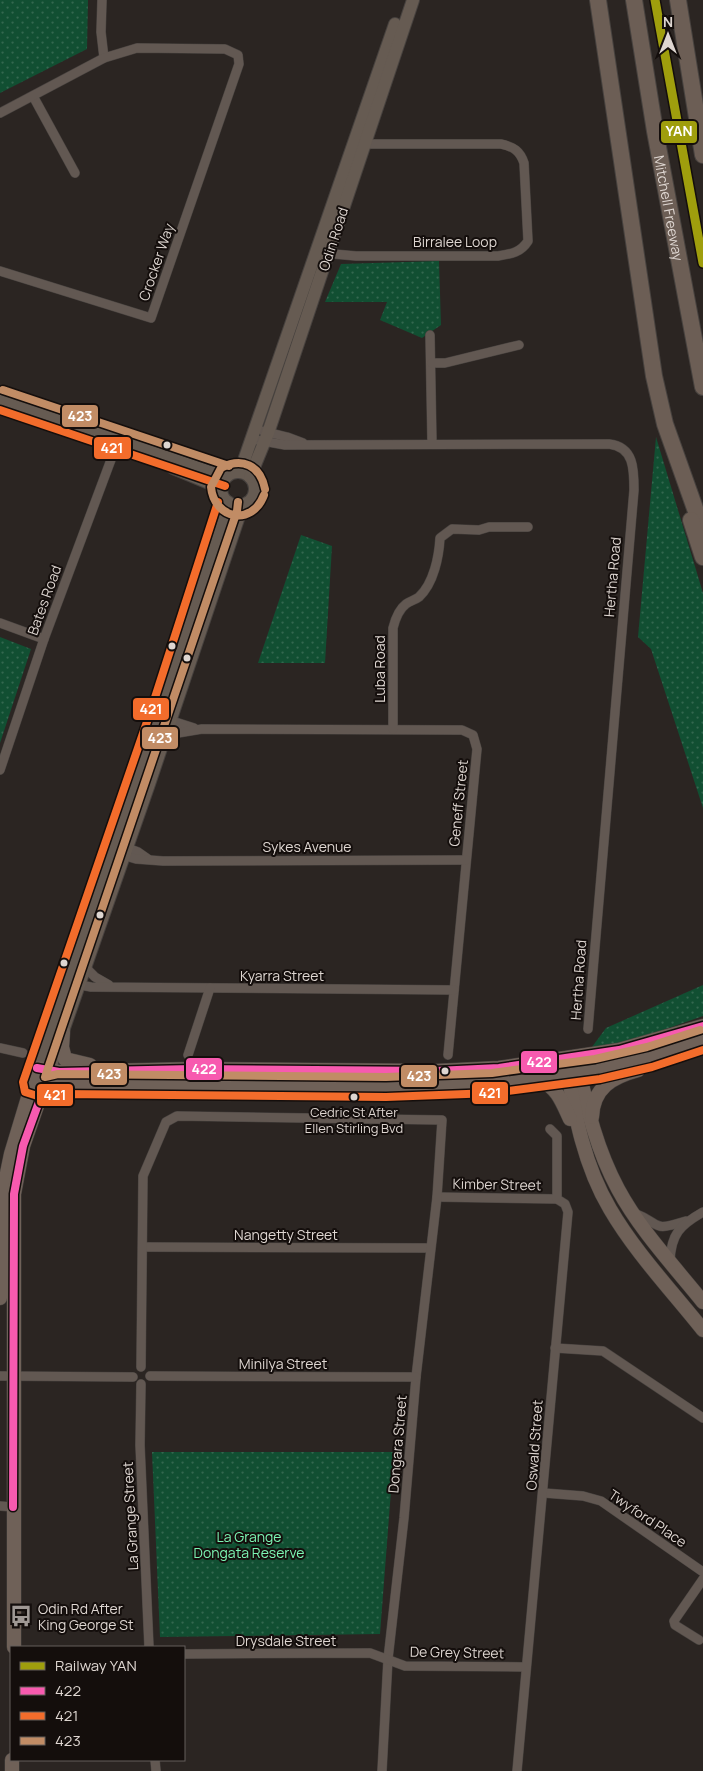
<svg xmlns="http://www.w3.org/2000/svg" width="703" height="1771" viewBox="0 0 703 1771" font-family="Manrope,sans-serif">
	<defs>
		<pattern id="grass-dots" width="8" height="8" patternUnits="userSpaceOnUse" patternTransform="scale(1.25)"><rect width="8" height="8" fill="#114f32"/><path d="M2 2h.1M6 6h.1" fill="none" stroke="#33684f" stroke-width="1.8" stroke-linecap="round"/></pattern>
	</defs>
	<rect width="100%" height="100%" fill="#2b2522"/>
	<g fill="url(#grass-dots)">
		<polygon points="0,0 88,0 87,49 0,93"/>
		<polygon points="439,261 441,325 422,338 380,320 387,302 325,302 341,264"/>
		<polygon points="656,437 703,593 703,808 651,649 638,637"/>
		<polygon points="301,535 332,546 325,663 258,663"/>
		<polygon points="0,637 31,649 0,743"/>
		<polygon points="703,985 703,1016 629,1042 589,1051 606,1028"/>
		<polygon points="152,1452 394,1452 380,1634 160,1637"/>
	</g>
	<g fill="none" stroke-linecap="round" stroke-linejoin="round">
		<g stroke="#47423f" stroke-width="10">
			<g id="street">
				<polyline points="102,0 101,32 104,58"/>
				<polyline points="33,96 75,173"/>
				<polyline points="0,113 104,58 137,48 225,49 238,55 239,64 151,318 0,271"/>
				<path d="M323 253 356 256H498C512 254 521 252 528 241L524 163C520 151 514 147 501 144H361"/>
				<polyline points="430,335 432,443"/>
				<polyline points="432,363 445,363 519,345"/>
				<polyline points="263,431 287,437 303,443"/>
				<path d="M251 439 285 445 609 444C634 447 634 469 634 490L588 1029"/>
				<polyline points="0,623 44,639"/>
				<polyline points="166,719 194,728"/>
				<polyline points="162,728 178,733 202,729 462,730 473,735 477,749 448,1055"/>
				<path d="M393 729V628C395 620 398 610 406 604 410 601 415 600 419 597 434 583 439 556 440 538L452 529 479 530 489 527H528"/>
				<polyline points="0,770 44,639 118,441"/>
				<polyline points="122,846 138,852 148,859"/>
				<polyline points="119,854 136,859 163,861 466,860"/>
				<polyline points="83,965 95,977 109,985"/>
				<polyline points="75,984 91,987 454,990"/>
				<polyline points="0,1048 23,1053"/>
				<polyline points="188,1055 210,988"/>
				<polyline points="437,1197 557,1199"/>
				<path d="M634 1213C664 1225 650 1232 686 1221"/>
				<polyline points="143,1247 430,1248"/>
				<path d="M670 1261C671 1234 680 1225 703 1212"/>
				<polyline points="555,1348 603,1351 703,1418"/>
				<polyline points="141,1367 143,1176 166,1122 177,1116 442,1120 437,1197 416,1377 404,1518 388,1659 382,1771"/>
				<polyline points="0,1376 133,1377"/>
				<polyline points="150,1376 416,1377"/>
				<polyline points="141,1384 140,1445 149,1647"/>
				<polyline points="544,1493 583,1496 601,1501 703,1572"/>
				<polyline points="0,1506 13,1507"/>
				<polyline points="699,1640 675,1625 674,1621 703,1579"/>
				<polyline points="184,1654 370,1653 405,1666 526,1667"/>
				<polyline points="155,1760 156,1771"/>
				<polyline points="517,1771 568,1212 565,1204 557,1199 557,1136 550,1129"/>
			</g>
		</g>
		<g stroke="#47423f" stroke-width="14">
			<g id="secondary">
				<polyline points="0,399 207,471 227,476"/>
				<polyline points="173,468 221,488"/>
				<polyline points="240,472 395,24"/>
				<circle cx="238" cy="489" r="17"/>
				<polyline points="250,477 268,433 413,0"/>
				<polyline points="37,1068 159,716 228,508 228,502"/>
				<polyline points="49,1071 148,787 240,513 247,503"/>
			</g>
		</g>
		<g stroke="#47423f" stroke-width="15">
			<g id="primary">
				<polyline points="63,1032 62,1047 65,1059 90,1065"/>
				<path d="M578 1066C587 1109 597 1150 618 1189 640 1230 674 1266 703 1302"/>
				<path d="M567 1067C575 1116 584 1165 610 1209 635 1252 672 1291 703 1330"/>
				<path d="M541 1080C558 1089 562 1102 570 1119"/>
				<path d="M32 1085 44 1088 58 1084C131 1088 204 1085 277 1086 425 1087 561 1092 703 1040"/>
				<path d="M592 1117C593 1088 612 1077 638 1070"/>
				<polyline points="0,1298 2,1197 11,1154 37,1068 59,1072 192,1069 436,1071 499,1068 619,1050 703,1026"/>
				<polyline points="14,1647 14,1194 23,1146 46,1080"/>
				<polyline points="12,1771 12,1760"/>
			</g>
		</g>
		<g stroke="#47423f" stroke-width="18">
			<g id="highway">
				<polyline points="598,0 654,376 665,424 703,531"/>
				<path id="s1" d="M634 0 655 131 703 387"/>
				<polyline points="678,0 703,155"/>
				<polyline points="691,520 703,557"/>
			</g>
		</g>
		<use href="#street" stroke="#625852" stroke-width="9"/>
		<use href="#secondary" stroke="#665b52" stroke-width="12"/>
		<use href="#primary" stroke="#6f6158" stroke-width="14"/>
		<use href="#highway" stroke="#6c5e55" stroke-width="16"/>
		<g stroke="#140e0c" stroke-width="11">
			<g id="bus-1">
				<polyline points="37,1068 59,1072 192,1069 436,1071 499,1068 619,1050 703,1026"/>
				<polyline points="13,1507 14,1194 23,1146 44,1088"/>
			</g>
		</g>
		<g stroke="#140e0c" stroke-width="11">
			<g id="bus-2">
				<polyline points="0,410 225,486"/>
				<polyline points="218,502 150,713 23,1082 25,1092 44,1098 59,1094 386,1097 493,1093 600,1079 652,1067 703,1050"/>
			</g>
		</g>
		<g stroke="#140e0c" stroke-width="11">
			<g id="bus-3">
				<polyline points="3,390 229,466"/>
				<path d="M264 495C252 527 214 519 211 487L221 468C242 457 260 465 265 489"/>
				<polyline points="238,502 237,511 45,1077 58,1074 386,1077 492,1073 595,1059 647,1047 700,1030"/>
			</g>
		</g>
		<use href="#bus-1" stroke="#f75aaf" stroke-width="8"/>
		<use href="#bus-2" stroke="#f36c2b" stroke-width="8"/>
		<use href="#bus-3" stroke="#c18c65" stroke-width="8"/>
		<g stroke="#140e0c" stroke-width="12">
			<polyline id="rail-1" points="655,0 703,263"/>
		</g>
		<use href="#rail-1" stroke="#9f9e0d" stroke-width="9"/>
	</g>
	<defs>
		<g id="bus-bare" transform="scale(1.725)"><path d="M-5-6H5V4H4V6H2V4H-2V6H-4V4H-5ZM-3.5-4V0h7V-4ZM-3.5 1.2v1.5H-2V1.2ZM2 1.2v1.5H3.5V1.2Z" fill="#9f9894" stroke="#140e0c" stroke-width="2.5" paint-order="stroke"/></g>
	</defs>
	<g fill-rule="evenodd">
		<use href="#bus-bare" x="21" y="1616"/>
	</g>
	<g fill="#ded6d1" stroke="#140e0c" stroke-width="2">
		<circle cx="167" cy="445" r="4.5"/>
		<circle cx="172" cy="646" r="4.5"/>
		<circle cx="187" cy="658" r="4.5"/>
		<circle cx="100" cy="915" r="4.5"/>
		<circle cx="64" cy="963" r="4.5"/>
		<circle cx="445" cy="1071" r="4.5"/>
		<circle cx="354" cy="1097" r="4.5"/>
	</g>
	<g text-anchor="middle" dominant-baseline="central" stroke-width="4" stroke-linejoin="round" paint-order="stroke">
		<g font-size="13" fill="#ded6d1" stroke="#140e0c">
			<text x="354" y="1112">Cedric St After<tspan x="354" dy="16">Ellen Stirling Bvd</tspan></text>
		</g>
		<g font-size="14" fill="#ded6d1" stroke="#140e0c">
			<text stroke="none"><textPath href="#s1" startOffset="211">Mitchell Freeway</textPath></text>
			<text transform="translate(333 239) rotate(-72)">Odin Road</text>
			<text x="455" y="241">Birralee Loop</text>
			<text transform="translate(156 262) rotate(-71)">Crocker Way</text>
			<text transform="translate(612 577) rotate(-85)">Hertha Road</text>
			<text transform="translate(44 600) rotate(-70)">Bates Road</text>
			<text transform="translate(379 669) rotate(-90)">Luba Road</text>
			<text transform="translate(458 803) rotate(-84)">Geneff Street</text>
			<text x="307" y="846">Sykes Avenue</text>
			<text x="282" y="975">Kyarra Street</text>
			<text transform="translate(578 980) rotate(-86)">Hertha Road</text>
			<text transform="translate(497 1184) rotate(1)">Kimber Street</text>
			<text x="286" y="1234">Nangetty Street</text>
			<text x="283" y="1363">Minilya Street</text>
			<text transform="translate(397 1444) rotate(-85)">Dongara Street</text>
			<text transform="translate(534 1445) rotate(-86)">Oswald Street</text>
			<text transform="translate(130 1516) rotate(-93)">La Grange Street</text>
			<text transform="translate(648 1518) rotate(34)">Twyford Place</text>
			<text x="286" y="1640">Drysdale Street</text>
			<text transform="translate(457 1652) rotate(1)">De Grey Street</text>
		</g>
		<g font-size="14" fill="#7cf6b4" stroke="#140e0c">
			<text x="249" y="1536">La Grange<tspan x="249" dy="16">Dongata Reserve</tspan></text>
		</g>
		<g font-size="14" fill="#ded6d1" stroke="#140e0c" text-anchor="start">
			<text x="38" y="1608">Odin Rd After<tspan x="38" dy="16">King George St</tspan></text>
		</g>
	</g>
	<g stroke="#140e0c" stroke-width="2">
		<rect x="660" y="120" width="38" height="24" rx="5" fill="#9f9e0d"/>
		<rect x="61" y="404" width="38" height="24" rx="5" fill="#c18c65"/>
		<rect x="93" y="436" width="39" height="24" rx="5" fill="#f36c2b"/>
		<rect x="132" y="697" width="38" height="24" rx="5" fill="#f36c2b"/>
		<rect x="141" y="726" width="38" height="24" rx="5" fill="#c18c65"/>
		<rect x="520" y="1050" width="38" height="24" rx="5" fill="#f75aaf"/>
		<rect x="185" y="1057" width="38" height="24" rx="5" fill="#f75aaf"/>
		<rect x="90" y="1062" width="38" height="24" rx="5" fill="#c18c65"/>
		<rect x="400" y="1064" width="38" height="24" rx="5" fill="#c18c65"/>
		<rect x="471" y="1081" width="38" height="24" rx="5" fill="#f36c2b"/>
		<rect x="36" y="1083" width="38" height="24" rx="5" fill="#f36c2b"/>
	</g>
	<g font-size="14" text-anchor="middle" font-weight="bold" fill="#fff">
		<text x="679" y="136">YAN</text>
		<text x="80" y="421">423</text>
		<text x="112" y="453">421</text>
		<text x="151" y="714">421</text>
		<text x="160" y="743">423</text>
		<text x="539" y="1067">422</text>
		<text x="204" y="1074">422</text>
		<text x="109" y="1079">423</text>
		<text x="419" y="1081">423</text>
		<text x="490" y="1098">421</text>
		<text x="55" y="1100">421</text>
	</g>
	<rect x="10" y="1646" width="175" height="115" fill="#140e0c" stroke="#655e5b"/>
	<rect x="20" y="1662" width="25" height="8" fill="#9f9e0d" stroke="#655e5b"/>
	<text x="55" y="1671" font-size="15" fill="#ded6d1">Railway YAN</text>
	<rect x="20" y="1687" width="25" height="8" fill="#f75aaf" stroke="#655e5b"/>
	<text x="55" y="1696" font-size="15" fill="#ded6d1">422</text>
	<rect x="20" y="1712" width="25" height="8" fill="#f36c2b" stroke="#655e5b"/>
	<text x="55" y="1721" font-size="15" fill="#ded6d1">421</text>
	<rect x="20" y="1737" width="25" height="8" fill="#c18c65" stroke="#655e5b"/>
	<text x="55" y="1746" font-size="15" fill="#ded6d1">423</text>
	<g transform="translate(668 35)" stroke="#140e0c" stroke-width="4" paint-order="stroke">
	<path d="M0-4L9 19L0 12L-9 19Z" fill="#ded6d1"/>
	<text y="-8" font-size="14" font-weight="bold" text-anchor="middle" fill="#ded6d1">N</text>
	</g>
</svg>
